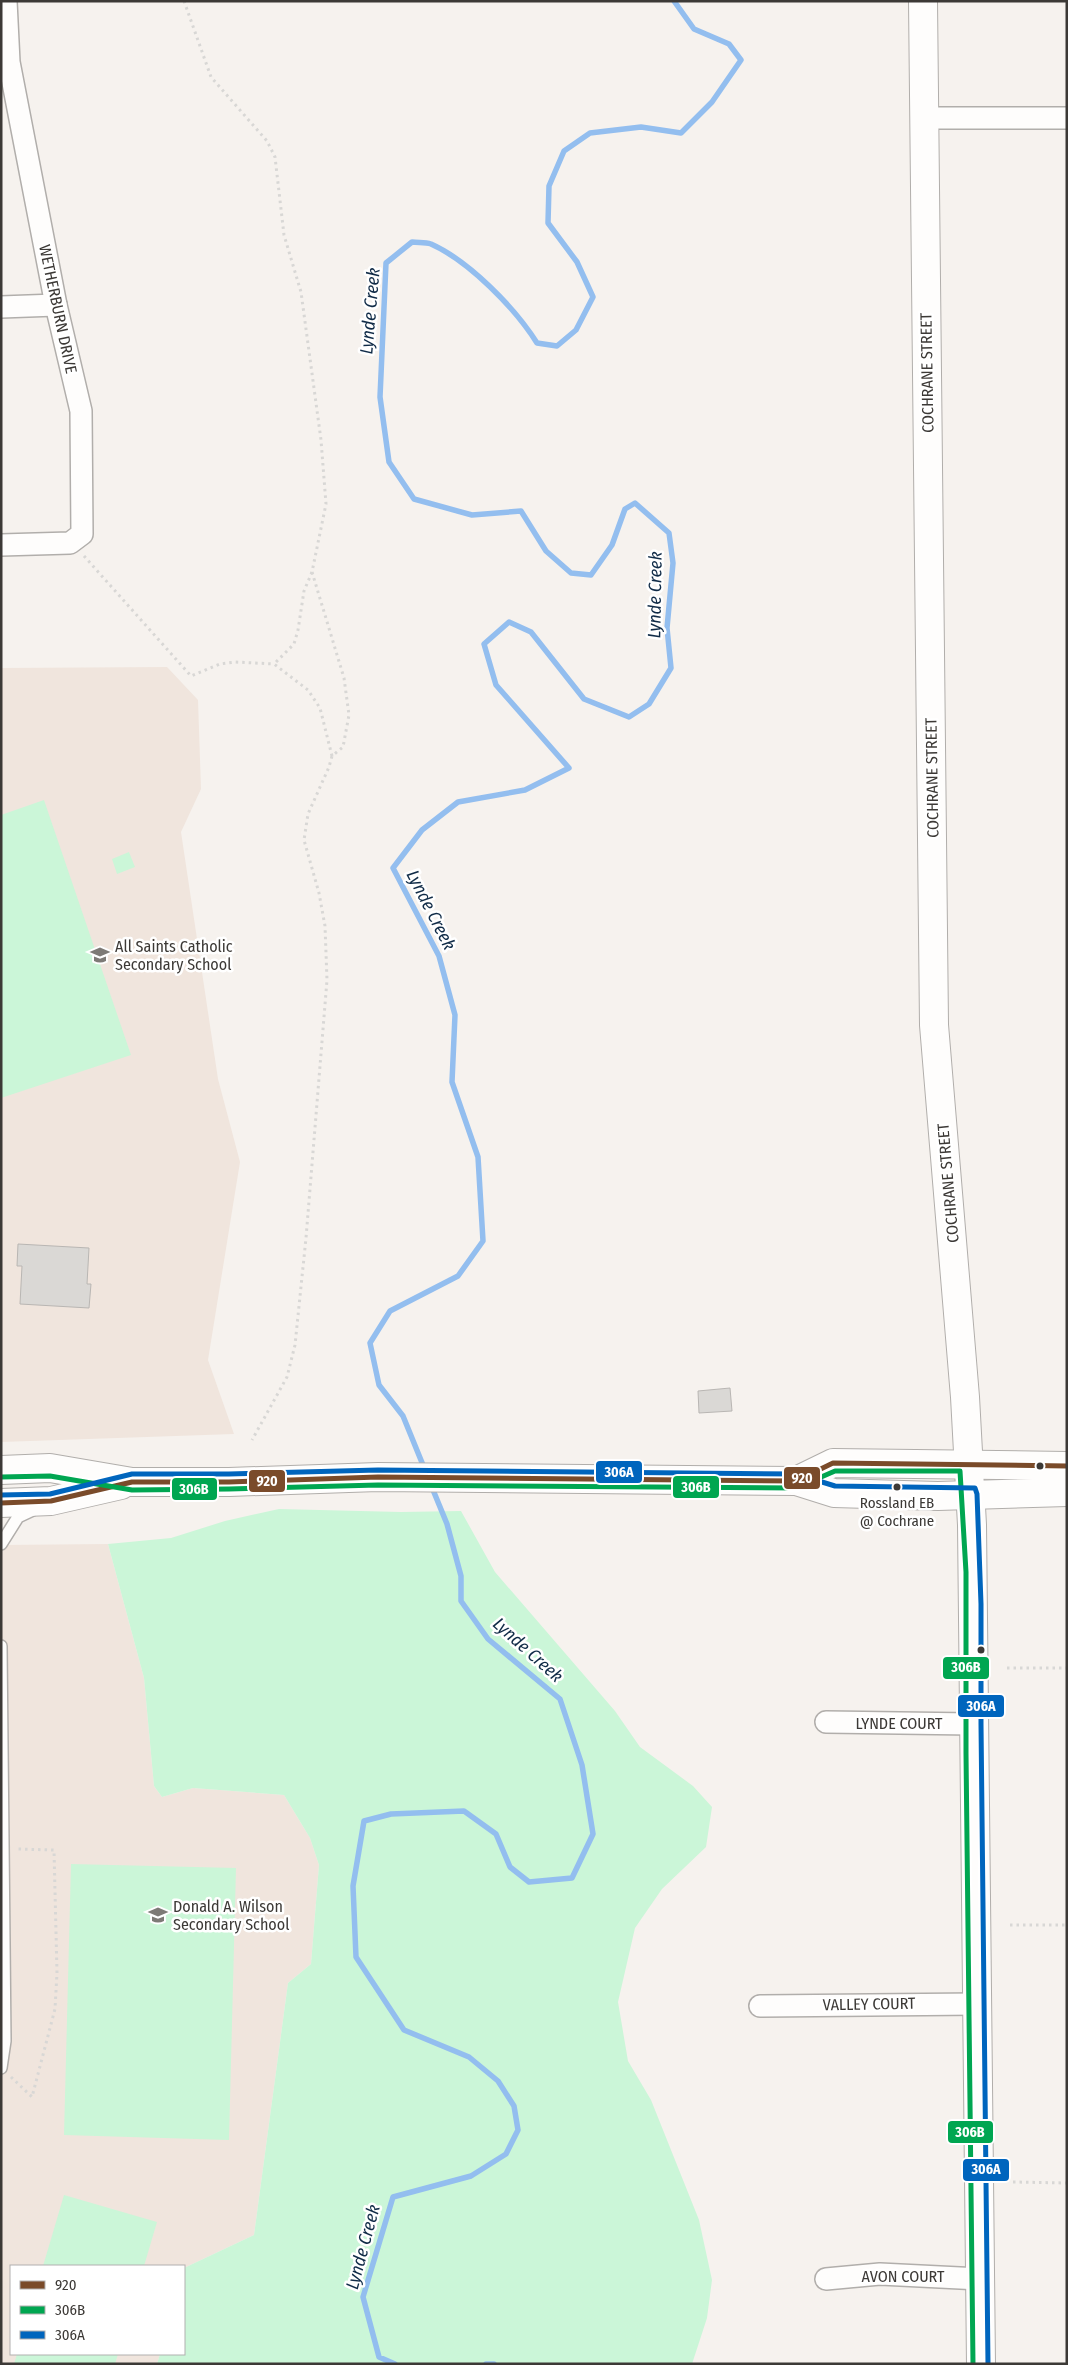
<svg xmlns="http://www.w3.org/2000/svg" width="1068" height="2365" viewBox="0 0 1068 2365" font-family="'Fira Sans Condensed',sans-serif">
	<rect width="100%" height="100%" fill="#f6f2ee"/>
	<g fill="#f0e5dd">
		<polygon points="167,667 198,700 201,789 181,832 218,1079 240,1162 208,1360 234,1434 1,1442 1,668"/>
		<polygon points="108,1544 144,1678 154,1786 162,1797 193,1788 284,1795 310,1838 319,1865 311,1964 288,1983 254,2235 184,2268 184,2266 11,2266 11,2354 160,2354 157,2364 1,2364 1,1545"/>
	</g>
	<g fill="#cbf6d8">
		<polygon points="44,800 131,1055 1,1098 1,815"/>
		<polygon points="129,852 135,867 117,874 112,859"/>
		<polygon points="279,1509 401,1512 461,1511 495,1572 615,1711 640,1747 693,1786 712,1807 706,1847 662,1889 635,1928 618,2002 628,2061 651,2100 699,2220 712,2280 707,2318 692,2364 157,2364 160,2354 184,2354 184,2268 254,2235 288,1983 311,1964 319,1865 310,1838 284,1795 193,1788 162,1797 154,1786 144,1678 108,1544 171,1538 225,1521"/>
		<polygon points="71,1864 236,1868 229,2140 64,2135"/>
		<polygon points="64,2195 157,2222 144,2266 43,2266"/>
		<polygon points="17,2354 118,2354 115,2364 14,2364"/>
	</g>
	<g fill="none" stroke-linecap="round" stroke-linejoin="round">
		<g stroke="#93beef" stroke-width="5.5">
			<path d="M425 1470 403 1416 379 1385 370 1343 390 1311 458 1276 483 1241 478 1157 452 1082 455 1015 439 956 393 868 422 830 458 802 525 790 569 768 496 685 484 644 509 622 531 632 584 699 629 717 649 704 671 668 667 628 673 563 669 533 635 503 625 509 612 545 591 575 571 573 546 551 521 511 472 515 414 499 389 462 380 397 386 263 412 242C418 243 425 242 431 244 469 261 515 308 537 343L557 346 576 330 593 297 577 262 548 223 549 186 564 151 590 133 641 127 681 133 712 102 741 60 729 44 694 29 674 1"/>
			<polyline points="395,2364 379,2357 363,2297 393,2197 471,2176 506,2154 518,2130 514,2106 498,2081 469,2057 404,2030 356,1957 353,1886 364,1821 391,1814 464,1811 496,1834 510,1867 529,1882 572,1878 593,1834 582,1765 560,1699 488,1639 461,1601 461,1576 447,1524 431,1485"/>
			<polyline points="486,2364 494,2364"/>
		</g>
	</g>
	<g fill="#dad8d5" stroke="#b9b6b3">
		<polygon points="18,1244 89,1248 87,1284 91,1284 89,1308 20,1304 22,1266 17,1266"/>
		<polygon points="730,1388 732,1411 699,1413 698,1391"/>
	</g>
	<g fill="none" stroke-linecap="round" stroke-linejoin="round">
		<g stroke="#b1aeab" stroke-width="14">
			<g id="lane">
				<polyline points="1,1544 18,1517 35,1509"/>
				<polyline points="1,1646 5,2041 1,2068"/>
			</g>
		</g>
		<g stroke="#b1aeab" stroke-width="24">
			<g id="street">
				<polyline points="924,118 1067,118"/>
				<polyline points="1,307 56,305"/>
				<polyline points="1,545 70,543 82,534 81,411 56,305 9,62 6,1"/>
				<polyline points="826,1722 973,1724"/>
				<polyline points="760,2006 978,2004"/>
				<polyline points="826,2279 880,2274 980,2279"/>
			</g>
		</g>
		<g stroke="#b1aeab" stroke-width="30">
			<g id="secondary">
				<polyline points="923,1 934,1025 965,1397 972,1525 981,2364"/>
				<polyline points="1,1470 50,1468 132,1482 229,1482 378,1477 796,1481 834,1493 938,1496 1067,1492"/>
				<polyline points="796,1481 833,1463 1067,1466"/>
				<polyline points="1,1503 51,1501 121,1485"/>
			</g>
		</g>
		<g stroke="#d8d7d5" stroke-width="3" stroke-dasharray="2.5 4" stroke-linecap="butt">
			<polyline points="184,1 211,77 267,141 275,157 284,235 301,292 321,440 326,504 312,572 344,678 349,715 343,747 332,756 329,767 308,814 304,840 319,893 325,926 327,980 306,1238 295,1345 287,1377 252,1440"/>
			<polyline points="84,556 191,676 220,664 235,662 274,664"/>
			<polyline points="312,572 304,591 298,630 294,644 274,664 308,690 320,708 332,756"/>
			<polyline points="1007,1668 1067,1668"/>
			<polyline points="1010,1925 1067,1925"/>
			<polyline points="11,2077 32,2097 55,2009 57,1973 54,1850 17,1849"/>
			<polyline points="1013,2182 1067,2183"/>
		</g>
		<use href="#lane" stroke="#fefdfc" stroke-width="11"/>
		<use href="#street" stroke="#fefdfc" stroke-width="21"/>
		<use href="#secondary" stroke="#fefdfc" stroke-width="28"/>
		<g stroke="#fff" stroke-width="9">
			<polyline id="bus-1" points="1,1503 51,1501 132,1482 229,1482 378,1477 796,1481 833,1463 1067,1466"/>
		</g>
		<g stroke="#fff" stroke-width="9">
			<polyline id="bus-2" points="1,1477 50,1476 132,1490 229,1489 378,1485 796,1488 835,1471 960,1471 966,1572 966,1753 973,2364"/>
		</g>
		<g stroke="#fff" stroke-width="9">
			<polyline id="bus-3" points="1,1495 50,1494 132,1474 229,1474 378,1470 796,1474 835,1486 975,1488 977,1494 981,1604 981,1724 988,2364"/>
		</g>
		<use href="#bus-1" stroke="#7a4b2a" stroke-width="5"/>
		<use href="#bus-2" stroke="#00a651" stroke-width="5"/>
		<use href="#bus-3" stroke="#0065bd" stroke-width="5"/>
	</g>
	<defs>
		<g id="school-bare" transform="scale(1.5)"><path d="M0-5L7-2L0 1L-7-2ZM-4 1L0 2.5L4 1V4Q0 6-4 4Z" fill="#7d7a76" stroke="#fff" stroke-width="2.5" paint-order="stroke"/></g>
	</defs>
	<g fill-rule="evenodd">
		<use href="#school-bare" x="100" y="955"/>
		<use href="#school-bare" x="158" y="1915"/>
	</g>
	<g fill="#3c3936" stroke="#fff" stroke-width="2">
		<circle cx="1040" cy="1466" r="4.5"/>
		<circle cx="897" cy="1487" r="4.5"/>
		<circle cx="981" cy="1650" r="4.5"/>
	</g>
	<g text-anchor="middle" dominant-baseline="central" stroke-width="5" stroke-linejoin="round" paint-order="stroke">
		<g font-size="15" fill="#3c3936" stroke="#fff">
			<text x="897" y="1503">Rossland EB<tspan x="897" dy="18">@ Cochrane</tspan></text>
		</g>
		<g font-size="16" fill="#3c3936" stroke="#fff">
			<text transform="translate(58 309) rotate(78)">WETHERBURN DRIVE</text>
			<text transform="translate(927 373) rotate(-91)">COCHRANE STREET</text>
			<text transform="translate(932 778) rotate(-91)">COCHRANE STREET</text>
			<text transform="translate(948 1183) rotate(-95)">COCHRANE STREET</text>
			<text x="899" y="1723">LYNDE COURT</text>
			<text transform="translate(869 2004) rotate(-1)">VALLEY COURT</text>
			<text x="903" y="2276">AVON COURT</text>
		</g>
		<g font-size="16" fill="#3c3936" stroke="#fff" text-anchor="start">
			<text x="115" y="946">All Saints Catholic<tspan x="115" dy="18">Secondary School</tspan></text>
			<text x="173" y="1906">Donald A. Wilson<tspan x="173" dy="18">Secondary School</tspan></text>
		</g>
		<g font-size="18" font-style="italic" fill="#102b47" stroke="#fff">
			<text transform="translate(370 311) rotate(-85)">Lynde Creek</text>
			<text transform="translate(655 595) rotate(-89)">Lynde Creek</text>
			<text transform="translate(431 910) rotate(63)">Lynde Creek</text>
			<text transform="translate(528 1650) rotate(42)">Lynde Creek</text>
			<text transform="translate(363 2247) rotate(-75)">Lynde Creek</text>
		</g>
	</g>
	<g stroke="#fff" stroke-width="2">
		<rect x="595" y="1460" width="48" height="24" rx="5" fill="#0065bd"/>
		<rect x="783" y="1466" width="38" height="24" rx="5" fill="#7a4b2a"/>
		<rect x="248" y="1469" width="38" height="24" rx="5" fill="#7a4b2a"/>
		<rect x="672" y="1475" width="48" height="24" rx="5" fill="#00a651"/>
		<rect x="171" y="1477" width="47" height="24" rx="5" fill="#00a651"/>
		<rect x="942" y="1656" width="48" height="24" rx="5" fill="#00a651"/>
		<rect x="957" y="1694" width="48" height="24" rx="5" fill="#0065bd"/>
		<rect x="947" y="2120" width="47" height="24" rx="5" fill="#00a651"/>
		<rect x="962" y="2158" width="48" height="24" rx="5" fill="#0065bd"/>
	</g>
	<g font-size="14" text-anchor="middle" font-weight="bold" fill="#fff">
		<text x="619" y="1477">306A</text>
		<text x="802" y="1483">920</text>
		<text x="267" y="1486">920</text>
		<text x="696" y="1492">306B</text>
		<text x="194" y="1494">306B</text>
		<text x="966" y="1672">306B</text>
		<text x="981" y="1711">306A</text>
		<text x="970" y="2137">306B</text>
		<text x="986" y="2174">306A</text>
	</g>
	<rect width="1068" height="2365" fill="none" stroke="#3c3936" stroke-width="5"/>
	<rect x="10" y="2265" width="175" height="90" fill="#ffffff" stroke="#b1b0af"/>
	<rect x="20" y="2281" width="25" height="8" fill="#7a4b2a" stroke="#b1b0af"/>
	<text x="55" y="2290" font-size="15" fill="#3c3936">920</text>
	<rect x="20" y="2306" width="25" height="8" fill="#00a651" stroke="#b1b0af"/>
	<text x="55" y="2315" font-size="15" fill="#3c3936">306B</text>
	<rect x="20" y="2331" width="25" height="8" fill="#0065bd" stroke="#b1b0af"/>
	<text x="55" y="2340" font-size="15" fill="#3c3936">306A</text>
</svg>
